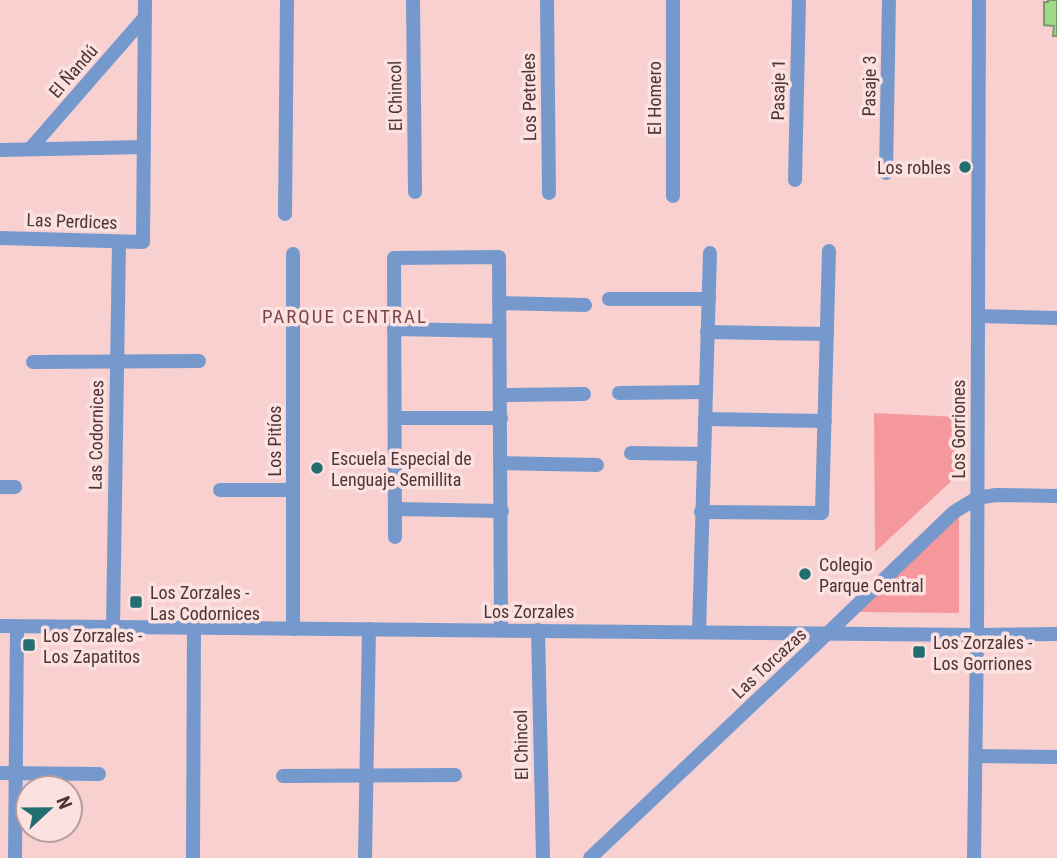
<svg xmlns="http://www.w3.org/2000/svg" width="1057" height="858" viewBox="0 0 1057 858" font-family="'Roboto Condensed',sans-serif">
	<rect width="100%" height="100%" fill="#f8d0d0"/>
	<g fill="#f5989b">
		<polygon points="874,413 958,417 959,474 875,552"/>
		<polygon points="959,516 959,613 856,612"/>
	</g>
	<polygon fill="#9ddb85" stroke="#799a6d" stroke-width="2" points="1048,0 1057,0 1057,36 1053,36 1054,26 1044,25 1044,2 1048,2"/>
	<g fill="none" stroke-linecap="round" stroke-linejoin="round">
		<g stroke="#7699cd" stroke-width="14">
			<polyline points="413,0 415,192"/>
			<polyline points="547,0 549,193"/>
			<polyline points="30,149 145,17"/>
			<polyline points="0,150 144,147"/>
			<polyline points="886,173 889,0"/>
			<polyline points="795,180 799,0"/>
			<polyline points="673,196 673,0"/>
			<polyline points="285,214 287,0"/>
			<polyline points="0,238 143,242 145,0"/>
			<polyline points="609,299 709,299"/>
			<polyline points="499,303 585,305"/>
			<polyline points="978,316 1057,318"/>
			<polyline points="394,329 499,331"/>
			<polyline points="707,332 827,334"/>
			<polyline points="33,362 199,361"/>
			<polyline points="619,393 706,392"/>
			<polyline points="500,395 584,394"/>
			<polyline points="395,418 501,418"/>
			<polyline points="705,419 825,421"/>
			<polyline points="631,453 703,454"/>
			<polyline points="501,463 597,465"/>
			<polyline points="0,487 15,487"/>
			<polyline points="220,490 293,490"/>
			<polyline points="977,498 996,495 1057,496"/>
			<polyline points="395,509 502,511"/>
			<polyline points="701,512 822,513 829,251"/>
			<polyline points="395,537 394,258 499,257 501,630"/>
			<polyline points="113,627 119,243"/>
			<polyline points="293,629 293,254"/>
			<polyline points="538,630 543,858"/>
			<polyline points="699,632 710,253"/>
			<polyline points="976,756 1057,757"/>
			<polyline points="0,773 99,774"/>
			<polyline points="283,776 455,775"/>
			<polyline points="15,858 17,627"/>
			<polyline points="193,858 194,628"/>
			<polyline points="365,858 369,629"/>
			<polyline points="590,858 829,632"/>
			<polyline points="974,858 977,635 1057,634"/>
		</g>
		<g stroke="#7699cd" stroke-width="14">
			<polyline points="0,626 977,635 979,0"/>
			<polyline points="829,632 954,512 977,498"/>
		</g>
	</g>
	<g fill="#226e70" stroke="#fce1e1" stroke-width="2.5">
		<circle cx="965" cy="167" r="7"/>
		<circle cx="317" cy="468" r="7"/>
		<circle cx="805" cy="574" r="7"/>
		<rect x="129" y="595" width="14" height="14" rx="3.5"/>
		<rect x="22" y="638" width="14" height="14" rx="3.5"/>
		<rect x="912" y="645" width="14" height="14" rx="3.5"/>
	</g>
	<g text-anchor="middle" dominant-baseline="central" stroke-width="7" stroke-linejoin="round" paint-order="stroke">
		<g font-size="18" fill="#4e3535" stroke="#fce1e1">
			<text transform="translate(73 71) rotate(-49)">El Ñandú</text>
			<text transform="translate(869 86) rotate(-89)">Pasaje 3</text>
			<text transform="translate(778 90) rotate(-89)">Pasaje 1</text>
			<text transform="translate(395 96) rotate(-91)">El Chincol</text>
			<text transform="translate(529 97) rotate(-91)">Los Petreles</text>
			<text transform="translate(654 98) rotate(-90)">El Homero</text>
			<text transform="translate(72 221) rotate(2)">Las Perdices</text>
			<text transform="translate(958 429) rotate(-90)">Los Gorriones</text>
			<text transform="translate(96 435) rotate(-89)">Las Codornices</text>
			<text transform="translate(274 441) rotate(-90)">Los Pitíos</text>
			<text x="529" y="611">Los Zorzales</text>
			<text transform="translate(769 663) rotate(-43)">Las Torcazas</text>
			<text transform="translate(521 745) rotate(-91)">El Chincol</text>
		</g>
		<g font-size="18" fill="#4e3535" stroke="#fce1e1" text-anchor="start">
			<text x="951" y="167" text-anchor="end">Los robles</text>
			<text x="331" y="458">Escuela Especial de<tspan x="331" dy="21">Lenguaje Semillita</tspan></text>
			<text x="819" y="564">Colegio<tspan x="819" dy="21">Parque Central</tspan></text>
			<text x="150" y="592">Los Zorzales -<tspan x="150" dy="21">Las Codornices</tspan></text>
			<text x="43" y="635">Los Zorzales -<tspan x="43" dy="21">Los Zapatitos</tspan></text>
			<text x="933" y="642">Los Zorzales -<tspan x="933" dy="21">Los Gorriones</tspan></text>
		</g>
		<g font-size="19" letter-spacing="2" fill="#7b4548" stroke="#fce1e1">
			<text x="345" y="316">PARQUE CENTRAL</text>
		</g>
	</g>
	<g transform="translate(49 809) rotate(68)"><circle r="33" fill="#fce1e1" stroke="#b69c9c" stroke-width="2"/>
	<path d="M0-5L12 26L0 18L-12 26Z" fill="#226e70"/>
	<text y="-10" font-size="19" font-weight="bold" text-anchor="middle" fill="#4e3535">N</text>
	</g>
</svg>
